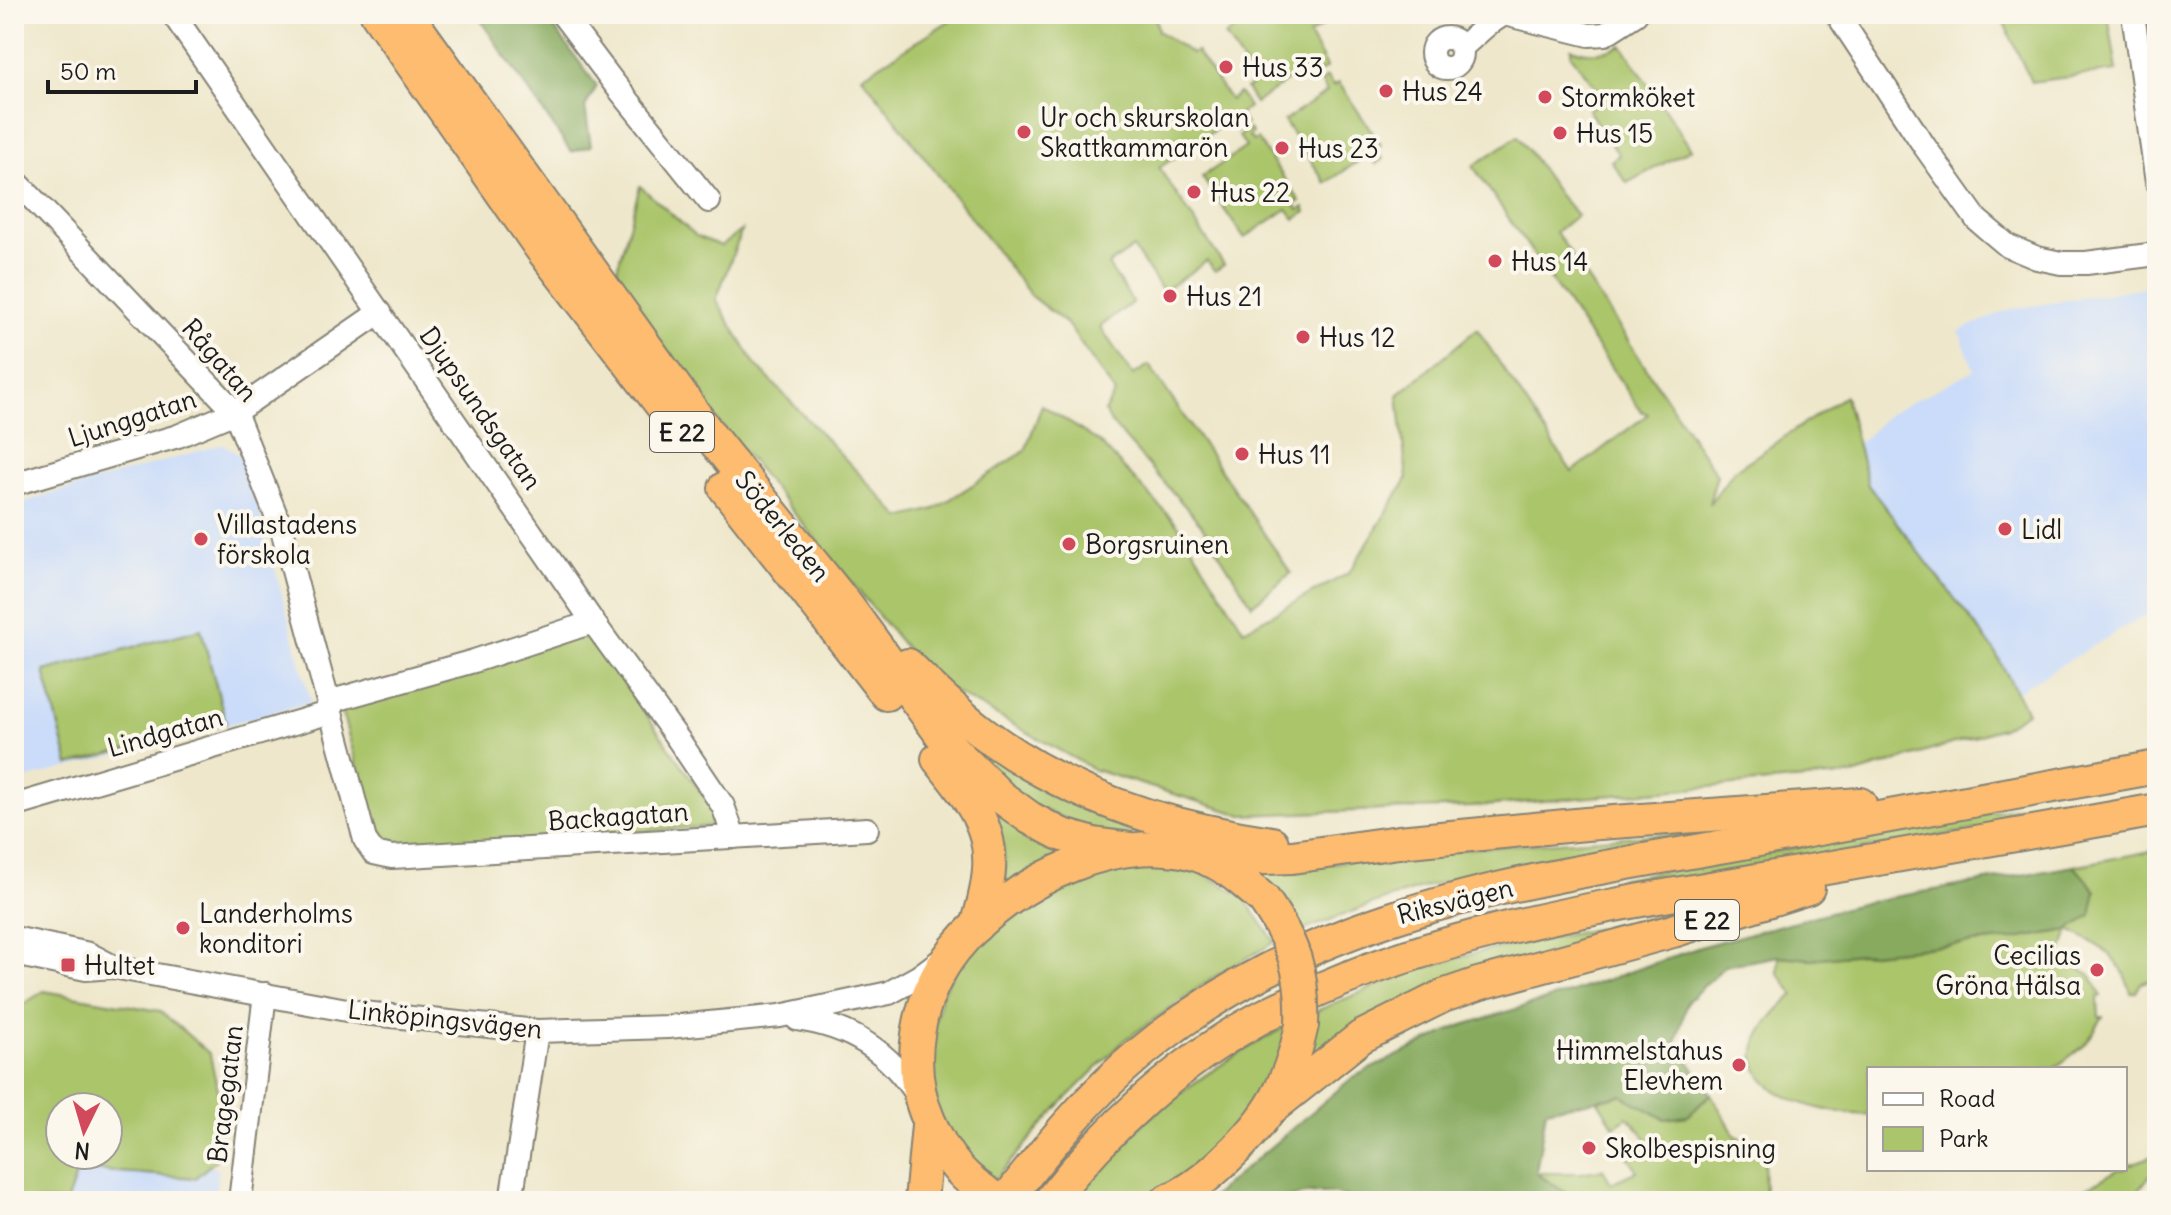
<svg xmlns="http://www.w3.org/2000/svg" width="2171" height="1215" viewBox="0 0 2171 1215" font-family="Delius,sans-serif">
	<rect width="100%" height="100%" fill="#fbf7ec"/>
	<filter id="ink" filterUnits="userSpaceOnUse"><feTurbulence type="fractalNoise" baseFrequency=".0125" numOctaves="2"/><feDisplacementMap in="SourceGraphic" scale="16" xChannelSelector="R" yChannelSelector="G"/><feConvolveMatrix kernelMatrix="1 2 1 2 8 2 1 2 1" color-interpolation-filters="sRGB"/></filter>
	<filter id="wash" filterUnits="userSpaceOnUse"><feTurbulence type="fractalNoise" baseFrequency=".006" numOctaves="4" result="noise"/><feDisplacementMap in="SourceGraphic" scale="32" xChannelSelector="R" yChannelSelector="G"/><feGaussianBlur stdDeviation="1.8" result="paint"/><feColorMatrix in="noise" values="0 0 0 0 0 0 0 0 0 0 0 0 0 0 0 0 0 1.4 0 .05"/><feComposite in="paint" operator="in"/></filter>
	<g filter="url(#wash)">
		<rect width="100%" height="100%" fill="#eee7cb"/>
		<g fill="#cadcf9">
			<polygon points="2152,286 2157,319 2157,608 2016,692 1994,650 1867,485 1857,445 1890,413 1974,370 1959,331 2008,310"/>
			<polygon points="223,444 245,459 311,702 14,782 14,505"/>
			<polygon points="59,1155 218,1168 215,1201 56,1201"/>
		</g>
		<g fill="#aac56b" stroke="#637044" stroke-width="2" fill-rule="evenodd">
			<polygon points="960,14 1155,14 1158,31 1192,54 1196,51 1230,100 1239,93 1249,107 1239,114 1246,124 1235,131 1228,121 1159,168 1224,265 1215,271 1207,261 1163,291 1133,248 1108,265 1133,302 1100,327 1133,375 1149,365 1291,573 1252,605 1200,523 1112,424 1104,412 1115,393 1067,324 1032,297 862,76"/>
			<polygon points="1259,14 1340,14 1309,35 1327,67 1316,75 1309,66 1255,103 1246,89 1255,82 1225,36"/>
			<polygon points="2000,14 2108,14 2117,71 2031,82"/>
			<path d="M1622 45 1691 149 1627 183 1611 161 1619 155 1588 110 1604 98 1571 55V48C1590 55 1603 53 1622 45Z"/>
			<polygon points="1327,77 1333,86 1339,83 1381,145 1376,149 1383,159 1376,164 1369,154 1326,183 1284,121 1327,92 1321,81"/>
			<polygon points="1249,129 1252,133 1249,136 1253,141 1257,139 1300,201 1295,205 1299,210 1304,207 1306,212 1295,219 1287,209 1244,238 1202,177 1246,147 1239,136"/>
			<polygon points="1518,136 1560,196 1577,215 1556,232 1717,475 1709,504 1734,471 1845,396 1868,485 1994,650 2027,712 2002,728 1853,775 1471,807 1242,815 1095,770 931,679 703,403 615,276 640,186 696,236 721,246 742,230 716,300 755,364 901,518 935,509 1025,451 1042,405 1099,442 1178,525 1244,630 1349,573 1407,479 1398,395 1477,329 1572,472 1648,414 1641,411 1473,166"/>
			<polygon points="201,629 226,723 69,765 44,671"/>
			<polygon points="589,633 724,825 381,852 341,709"/>
			<polygon points="943,721 1168,835 1102,834 1029,804"/>
			<polygon points="2059,800 2068,802 2069,808 2064,815 1616,891 1615,885 1620,879"/>
			<path d="M993 810 1082 851 1003 894C1007 863 1004 839 993 810Z"/>
			<path d="M1719 830C1619 847 1515 860 1418 889 1378 901 1340 916 1302 931L1276 894 1255 876 1256 871 1452 850Z"/>
			<path d="M2157 850V978L2141 983 2136 992 2131 993C2121 956 2102 947 2069 930L2060 957 2091 975 2102 996 2098 997 2099 1017H2103L2085 1045 2053 1069H1869V1115C1789 1112 1702 1073 1794 995L1778 973 1779 956 1810 959 2015 939 2069 930 2096 891 2074 866Z"/>
			<polygon points="1142,860 1196,869 1243,897 1275,942 1214,977 1124,1041 1057,1108 995,1180 964,1156 941,1120 930,1078 929,1041 943,991 968,950 1056,881"/>
			<polygon points="1675,915 1308,1059 1316,1011 1405,974 1475,953 1661,916"/>
			<path d="M44 991 160 1011 210 1054 223 1117 216 1160 195 1178 78 1169 67 1201H14V1010ZM60 1107H108V1155H60Z"/>
			<path d="M1288 1025C1285 1036 1283 1049 1279 1060 1257 1124 1196 1181 1131 1198 1112 1203 1091 1201 1070 1201L1077 1191C1100 1168 1122 1143 1146 1121 1188 1083 1239 1052 1288 1025Z"/>
			<polygon points="1711,1094 1734,1134 1764,1154 1765,1201 1578,1201 1536,1173 1581,1173 1603,1169 1611,1183 1637,1171 1627,1155 1649,1141 1628,1117 1614,1126 1598,1101 1621,1095 1665,1119 1688,1116"/>
			<polygon points="2156,1155 2156,1168 2130,1201 2064,1201 2119,1169 2125,1169 2125,1166"/>
		</g>
		<g fill="#87aa5f" stroke="#52633e" stroke-width="2">
			<polygon points="476,14 544,14 597,86 585,107 591,146 571,152"/>
			<path d="M2074 866 2096 891 2091 915 2069 930 2015 939 1810 959 1779 956 1725 966 1688 1001 1676 1042 1711 1094 1688 1116 1665 1119 1621 1095 1546 1110 1536 1173 1578 1201H1366C1340 1194 1309 1187 1285 1201H1207L1353 1077 1457 1027 1572 992 1703 946 1871 901Z"/>
		</g>
	</g>
	<g filter="url(#ink)">
		<g fill="none" stroke-linecap="round" stroke-linejoin="round">
			<g stroke="#858274" stroke-width="26">
				<g id="minor">
					<polyline points="173,14 593,622 678,739 723,806 734,837"/>
					<polyline points="562,14 614,83 709,201"/>
					<polyline points="1837,14 1925,147 1977,220 2008,246 2037,258 2061,263 2086,263 2157,254"/>
					<polyline points="2133,14 2157,183"/>
					<circle cx="1447" cy="53" r="15"/>
					<polyline points="1461,48 1487,25 1504,14 1589,35 1605,34 1636,14"/>
					<polyline points="14,179 235,412 283,533 365,840 374,853 392,857 867,829"/>
					<polyline points="14,484 178,436 235,412 380,312"/>
					<polyline points="328,702 474,661 593,622"/>
					<polyline points="14,806 331,712"/>
					<polyline points="14,938 89,954 112,966"/>
					<polyline points="14,954 86,969 113,967 363,1013 537,1031 668,1027 780,1016 889,993 918,977 941,960"/>
					<path d="M797 1019C850 1026 889 1051 917 1096"/>
					<polyline points="240,1201 265,994"/>
					<polyline points="511,1201 537,1031"/>
				</g>
			</g>
			<g stroke="#858274" stroke-width="36">
				<g id="highway">
					<polyline points="377,14 540,247 670,416"/>
					<polyline points="407,14 711,437 844,602 952,749 1001,797 1030,818 1060,834 1094,844 1131,849"/>
					<polyline points="725,488 886,694"/>
					<path d="M908 665C931 688 955 711 981 731 1065 796 1168 828 1272 843"/>
					<path d="M938 759C989 822 1002 845 977 926"/>
					<polyline points="1209,860 1292,857 1399,842 1586,824 1860,804"/>
					<polyline points="1273,1107 1361,1037 1443,996 1478,984 1673,931 1808,888"/>
					<polyline points="921,1201 928,1125"/>
					<path d="M1000 1201C963 1180 946 1159 929 1121 904 1065 917 997 955 949 1008 883 1127 822 1210 860 1231 870 1247 885 1264 900"/>
					<path d="M1006 1201C1045 1149 1088 1097 1138 1055 1311 910 1522 881 1737 844 1877 819 2017 792 2157 767"/>
					<path d="M1050 1201C1106 1129 1178 1063 1258 1019 1412 936 1587 909 1757 880 1891 857 2024 834 2157 810"/>
					<path d="M1167 1201C1190 1191 1209 1176 1227 1158 1271 1117 1289 1084 1302 1025"/>
				</g>
			</g>
			<use href="#minor" stroke="#fff" stroke-width="22"/>
			<use href="#highway" stroke="#fdbc70" stroke-width="32"/>
			<g stroke="#858274" stroke-width="36" stroke-linecap="butt">
				<path id="highway-bridge" d="M1264 900C1294 944 1304 972 1302 1025"/>
			</g>
			<use href="#highway-bridge" stroke="#fdbc70" stroke-width="32"/>
		</g>
	</g>
	<g fill="#d1495b" stroke="#fbf7ec" stroke-width="3">
		<circle cx="1226" cy="67" r="8"/>
		<circle cx="1386" cy="91" r="8"/>
		<circle cx="1545" cy="97" r="8"/>
		<circle cx="1024" cy="132" r="8"/>
		<circle cx="1560" cy="133" r="8"/>
		<circle cx="1282" cy="148" r="8"/>
		<circle cx="1194" cy="192" r="8"/>
		<circle cx="1495" cy="261" r="8"/>
		<circle cx="1170" cy="296" r="8"/>
		<circle cx="1303" cy="337" r="8"/>
		<circle cx="1242" cy="454" r="8"/>
		<circle cx="2005" cy="529" r="8"/>
		<circle cx="201" cy="539" r="8"/>
		<circle cx="1069" cy="544" r="8"/>
		<circle cx="183" cy="928" r="8"/>
		<rect x="60" y="957" width="16" height="16" rx="4"/>
		<circle cx="2097" cy="970" r="8"/>
		<circle cx="1739" cy="1065" r="8"/>
		<circle cx="1589" cy="1148" r="8"/>
	</g>
	<g text-anchor="middle" dominant-baseline="central" stroke-width="8" stroke-linejoin="round" paint-order="stroke">
		<g fill="#fbf7ec" stroke="#5f5e5a" stroke-width="2">
			<rect x="650" y="412" width="64" height="40" rx="6"/>
			<rect x="1675" y="900" width="64" height="40" rx="6"/>
		</g>
		<g font-size="24" font-weight="bold" fill="#1c1c1c">
			<text x="682" y="432">E 22</text>
			<text x="1707" y="920">E 22</text>
		</g>
		<g font-size="26" fill="#1c1c1c" stroke="#fbf7ec" text-anchor="start">
			<text x="1242" y="67">Hus 33</text>
			<text x="1402" y="91">Hus 24</text>
			<text x="1561" y="97">Stormköket</text>
			<text x="1040" y="117">Ur och skurskolan<tspan x="1040" dy="30">Skattkammarön</tspan></text>
			<text x="1576" y="133">Hus 15</text>
			<text x="1298" y="148">Hus 23</text>
			<text x="1210" y="192">Hus 22</text>
			<text x="1511" y="261">Hus 14</text>
			<text x="1186" y="296">Hus 21</text>
			<text x="1319" y="337">Hus 12</text>
			<text x="1258" y="454">Hus 11</text>
			<text x="217" y="524">Villastadens<tspan x="217" dy="30">förskola</tspan></text>
			<text x="2021" y="529">Lidl</text>
			<text x="1085" y="544">Borgsruinen</text>
			<text x="199" y="913">Landerholms<tspan x="199" dy="30">konditori</tspan></text>
			<text x="2081" y="955" text-anchor="end">Cecilias<tspan x="2081" dy="30">Gröna Hälsa</tspan></text>
			<text x="84" y="965">Hultet</text>
			<text x="1723" y="1050" text-anchor="end">Himmelstahus<tspan x="1723" dy="30">Elevhem</tspan></text>
			<text x="1605" y="1148">Skolbespisning</text>
		</g>
		<g font-size="26" fill="#1c1c1c" stroke="#fbf7ec">
			<text transform="translate(220 360) rotate(49)">Rågatan</text>
			<text transform="translate(481 408) rotate(55)">Djupsundsgatan</text>
			<text transform="translate(132 418) rotate(-18)">Ljunggatan</text>
			<text transform="translate(783 526) rotate(51)">Söderleden</text>
			<text transform="translate(165 732) rotate(-16)">Lindgatan</text>
			<text transform="translate(618 816) rotate(-4)">Backagatan</text>
			<text transform="translate(1455 901) rotate(-14)">Riksvägen</text>
			<text transform="translate(445 1019) rotate(6)">Linköpingsvägen</text>
			<text transform="translate(225 1094) rotate(-83)">Bragegatan</text>
		</g>
	</g>
	<rect width="2171" height="1215" fill="none" stroke="#fbf7ec" stroke-width="48"/>
	<rect x="1867" y="1067" width="260" height="104" fill="#fbf7ec" stroke="#a29f99" stroke-width="2"/>
	<rect x="1883" y="1093" width="40" height="12" fill="#ffffff" stroke="#a29f99" stroke-width="2"/>
	<text x="1939" y="1107" font-size="24" fill="#1c1c1c">Road</text>
	<rect x="1883" y="1127" width="40" height="24" fill="#aac56b" stroke="#a29f99" stroke-width="2"/>
	<text x="1939" y="1147" font-size="24" fill="#1c1c1c">Park</text>
	<g transform="translate(84 1131) rotate(185)"><circle r="38" fill="#fbf7ec" stroke="#a29f99" stroke-width="2"/>
	<path d="M0-6L14 30L0 20L-14 30Z" fill="#d1495b"/>
	<text y="-12" font-size="22" font-weight="bold" text-anchor="middle" fill="#1c1c1c">N</text>
	</g>
	<path d="M48 80v12h148v-12" fill="none" stroke="#1c1c1c" stroke-width="4"/>
	<text x="60" y="80" font-size="24" fill="#1c1c1c" stroke="#fbf7ec" stroke-width="6" paint-order="stroke">50 m</text>
</svg>
